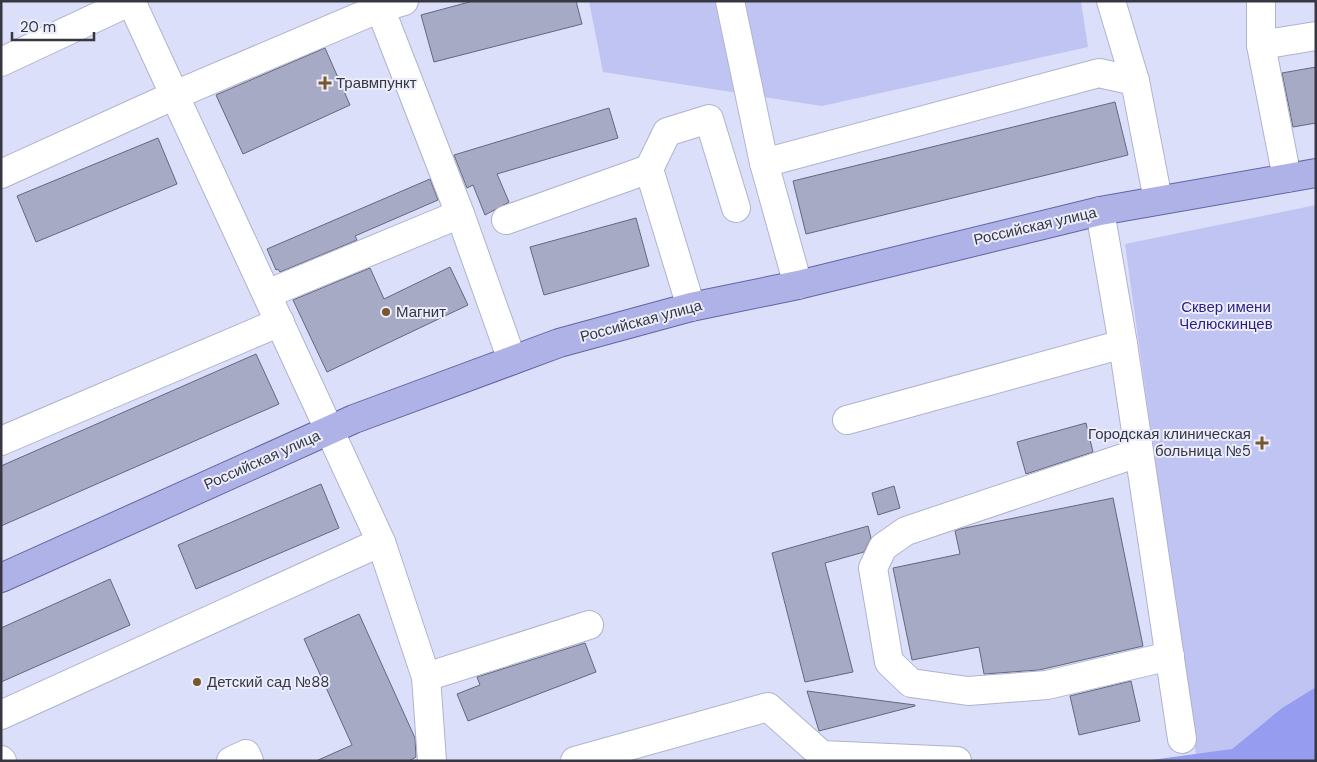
<svg xmlns="http://www.w3.org/2000/svg" width="1317" height="762" viewBox="0 0 1317 762" font-family="'DM Sans',sans-serif">
	<rect width="100%" height="100%" fill="#dbdffa"/>
	<g fill="#bfc4f3">
		<polygon points="589,1 1081,1 1088,47 822,106 603,72"/>
		<polygon points="1316,205 1316,687 1282,708 1232,749 1196,755 1125,244"/>
	</g>
	<polygon fill="#969cf0" points="1316,687 1316,761 1144,761 1232,749 1282,708"/>
	<g fill="#a7aac4" stroke="#64677f">
		<polygon points="473,1 576,1 582,24 434,62 421,15"/>
		<polygon points="325,48 350,105 243,154 216,95"/>
		<polygon points="1316,67 1316,123 1293,127 1282,73"/>
		<polygon points="1115,102 1128,155 806,234 793,181"/>
		<polygon points="609,108 618,138 497,174 509,202 485,215 473,185 467,188 454,155"/>
		<polygon points="158,138 177,184 36,242 17,196"/>
		<polygon points="430,179 438,200 355,236 357,240 280,272 278,269 276,270 267,249"/>
		<polygon points="636,218 649,266 544,295 530,247"/>
		<polygon points="450,267 468,305 327,372 293,300 370,268 384,299"/>
		<polygon points="256,354 279,404 1,526 1,466"/>
		<polygon points="1086,423 1093,452 1026,474 1017,442"/>
		<polygon points="321,484 339,528 196,589 178,545"/>
		<polygon points="894,486 900,508 878,515 872,493"/>
		<polygon points="1113,498 1143,646 1039,670 984,674 979,647 912,660 893,568 960,554 955,531 960,529"/>
		<polygon points="868,526 871,538 864,552 825,563 853,672 805,682 772,553"/>
		<polygon points="110,579 130,625 1,682 1,628"/>
		<polygon points="359,614 415,738 416,757 409,761 316,761 352,745 304,639"/>
		<polygon points="585,643 596,672 468,721 457,694 480,685 477,677"/>
		<polygon points="1131,681 1140,721 1079,735 1070,696"/>
		<polygon points="807,691 915,705 915,706 819,731"/>
	</g>
	<g fill="none" stroke-linecap="round" stroke-linejoin="round">
		<g stroke="#b0b3cd" stroke-width="30">
			<g id="minor">
				<polyline points="131,1 381,542 426,677 432,761"/>
				<polyline points="730,1 764,163 798,285"/>
				<polyline points="1111,1 1135,81 1158,200"/>
				<polyline points="1261,1 1261,45 1287,178"/>
				<polyline points="380,8 460,214 512,360"/>
				<polyline points="1261,45 1316,36"/>
				<polyline points="1,62 131,1"/>
				<polyline points="764,163 1099,73 1135,81"/>
				<polyline points="649,169 667,132 709,119 736,208"/>
				<polyline points="1,174 175,95 380,8 404,1"/>
				<polyline points="1100,211 1123,344 1182,739"/>
				<polyline points="506,220 649,169 691,307"/>
				<polyline points="267,294 460,214"/>
				<polyline points="847,420 1123,344"/>
				<polyline points="1,441 280,322"/>
				<polyline points="1138,453 906,531 883,547 873,568 889,662 911,683 968,691 1047,685 1170,656"/>
				<polyline points="426,677 589,625"/>
				<polyline points="1,715 381,542"/>
				<polyline points="1,760 2,761"/>
				<polyline points="231,761 246,754 249,761"/>
				<polyline points="575,761 768,707 822,755 957,761"/>
			</g>
		</g>
		<g stroke="#6265a1" stroke-width="30">
			<polyline id="major" points="1,578 354,419 559,343 691,307 798,285 1100,211 1316,173"/>
		</g>
		<use href="#minor" stroke="#fff" stroke-width="28"/>
		<use href="#major" stroke="#afb2e6" stroke-width="28"/>
	</g>
	<g fill="#79572f" stroke="#ebedfd" stroke-width="2">
		<path d="M322.5 75.5h5v5h5v5h-5v5h-5v-5h-5v-5h5z"/>
		<circle cx="386" cy="312" r="5"/>
		<path d="M1259.5 435.5h5v5h5v5h-5v5h-5v-5h-5v-5h5z"/>
		<circle cx="197" cy="682" r="5"/>
	</g>
	<g text-anchor="middle" dominant-baseline="central" stroke-width="4" stroke-linejoin="round" paint-order="stroke">
		<g font-size="15" fill="#363741" stroke="#ebedfd" text-anchor="start">
			<text x="336" y="83">Травмпункт</text>
			<text x="396" y="312">Магнит</text>
			<text x="1251" y="434" text-anchor="end">Городская клиническая<tspan x="1251" dy="17">больница №5</tspan></text>
			<text x="207" y="682">Детский сад №88</text>
		</g>
		<g font-size="15" fill="#363741" stroke="#ebedfd">
			<text transform="translate(1035 226) rotate(-13)">Российская улица</text>
			<text transform="translate(641 321) rotate(-15)">Российская улица</text>
			<text transform="translate(262 460) rotate(-24)">Российская улица</text>
		</g>
		<g font-size="15" fill="#2c1f7f" stroke="#ebedfd">
			<text x="1226" y="307">Сквер имени<tspan x="1226" dy="17">Челюскинцев</tspan></text>
		</g>
	</g>
	<rect width="1317" height="762" fill="none" stroke="#363741" stroke-width="5"/>
	<path d="M12 32v8h82v-8" fill="none" stroke="#363741" stroke-width="2.5"/>
	<text x="20" y="32" font-size="15" fill="#363741" stroke="#ebedfd" stroke-width="4" paint-order="stroke">20 m</text>
</svg>
